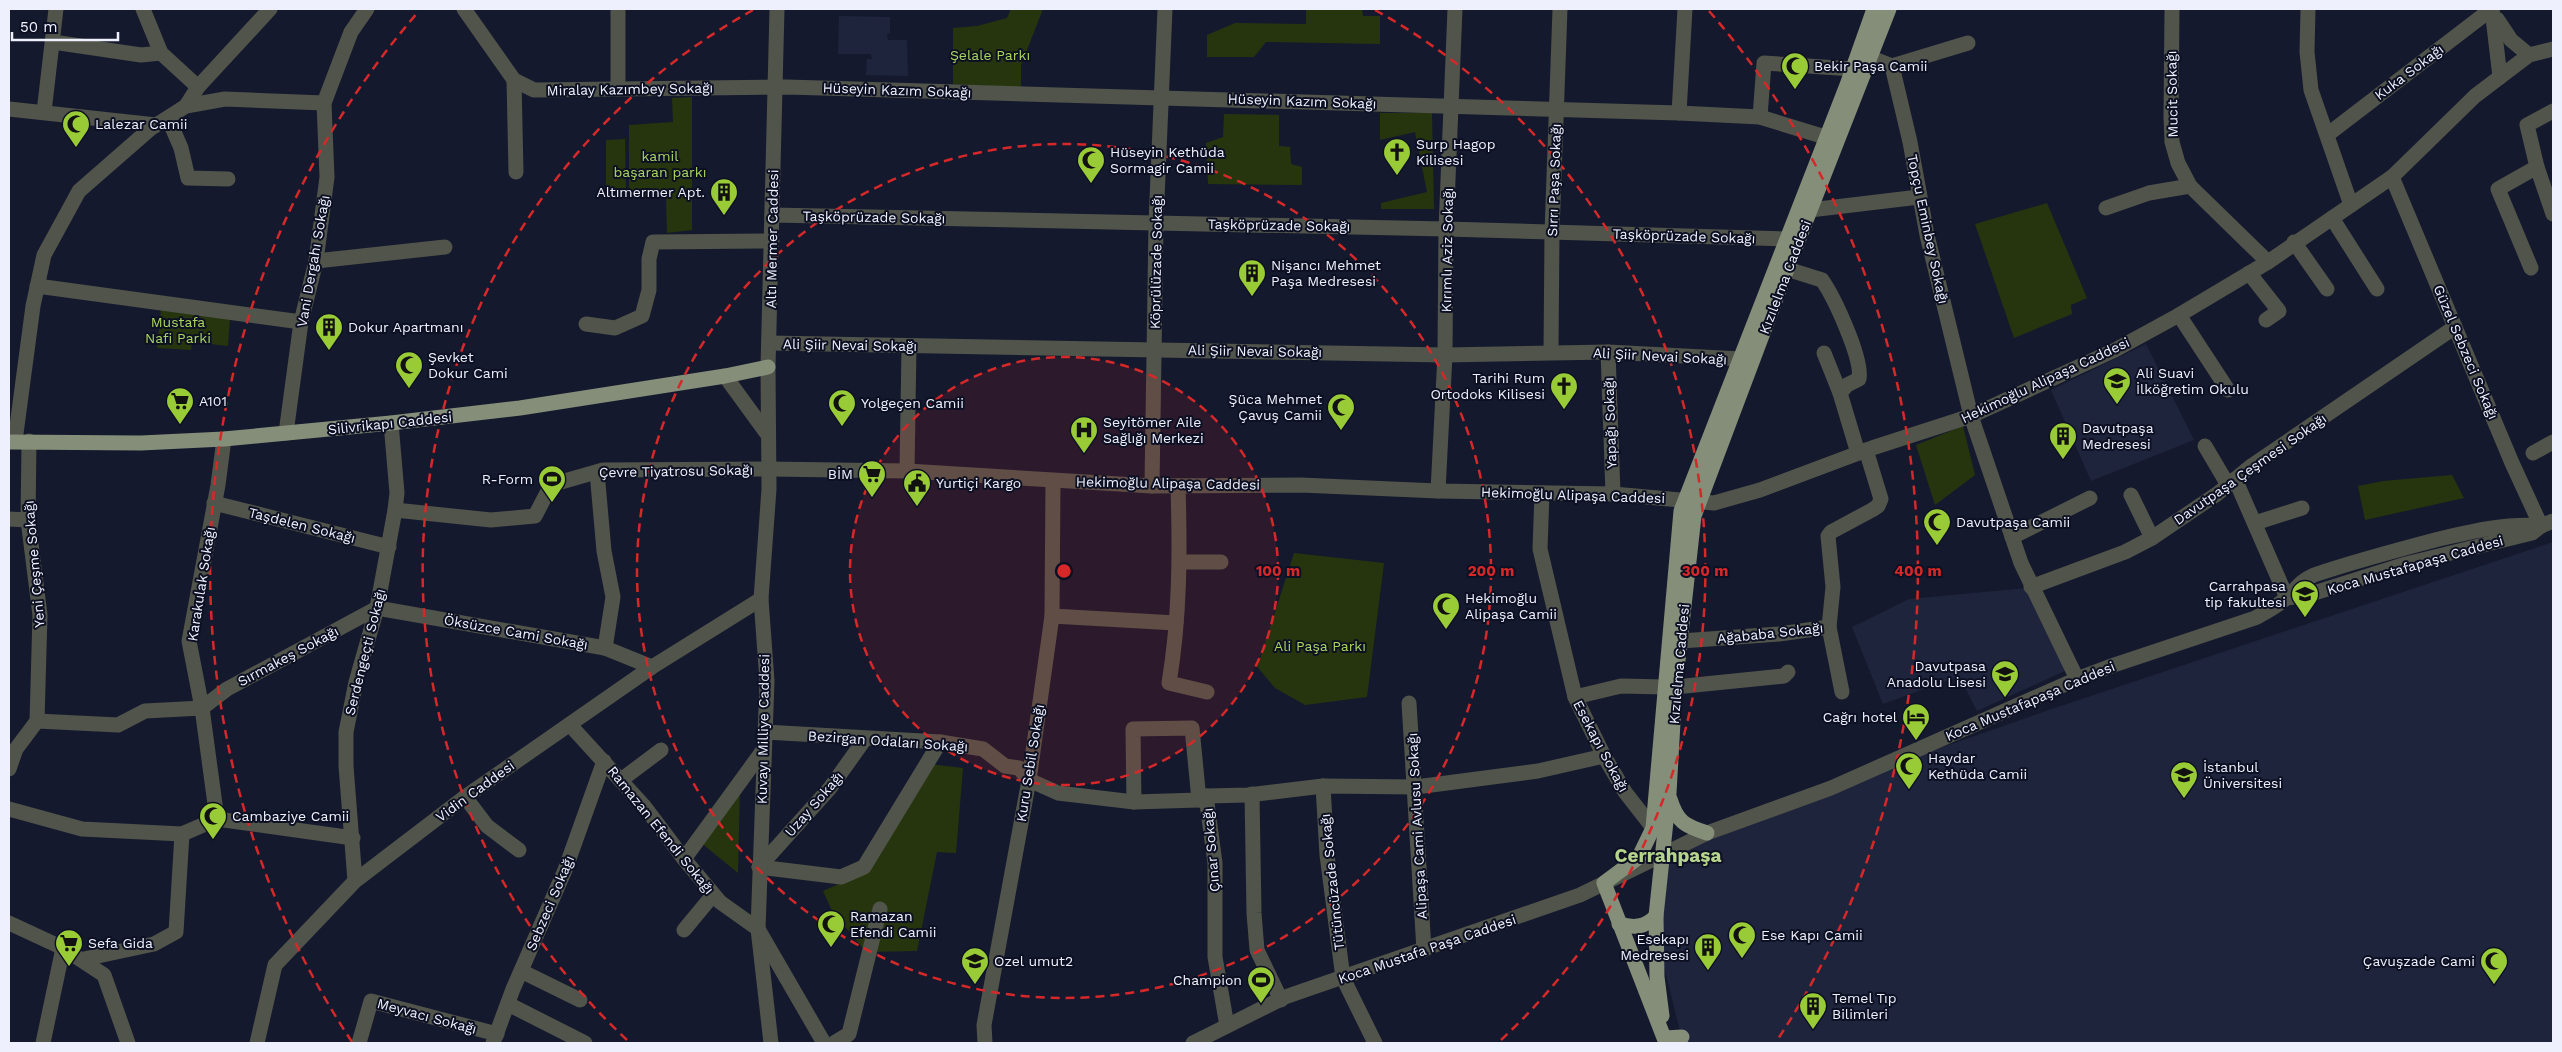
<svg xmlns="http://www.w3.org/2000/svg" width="2562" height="1052" viewBox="0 0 2562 1052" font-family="'Work Sans',sans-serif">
	<rect width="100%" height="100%" fill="#15192d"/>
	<g fill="#1f243d">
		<polygon points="839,16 890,17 890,33 887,34 888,40 907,40 908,76 866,75 867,59 872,59 871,54 838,54"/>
		<polygon points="2146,344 2194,440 2091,481 2051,390"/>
		<polygon points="2553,542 2553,1043 1683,1043 1664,967 1660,910 1667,858 1681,848 1906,760 2046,711"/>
		<polygon points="2027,588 2067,670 1977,711 1959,676 1883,704 1852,627 1909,599"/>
	</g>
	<g fill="#27350e">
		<polygon points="1011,9 1043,9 1021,65 1021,88 953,84 953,28 977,26 1007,18"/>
		<polygon points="1306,9 1362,9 1363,16 1380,16 1380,44 1266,42 1254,57 1207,57 1207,35 1235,23 1306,24"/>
		<polygon points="692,97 692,230 667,233 666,197 629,195 629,125 673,122 672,98"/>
		<polygon points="1380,113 1432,113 1434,209 1381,209 1381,203 1427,192 1415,132 1380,140"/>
		<polygon points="1224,114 1279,115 1279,146 1290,147 1291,164 1302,167 1302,185 1208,184 1206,143 1223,137"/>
		<polygon points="625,139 626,195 606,196 606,140"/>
		<polygon points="2047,203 2087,298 2071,305 2072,314 2014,338 1975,224"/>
		<polygon points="161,309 230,318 228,346 192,342 191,350 157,348"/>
		<polygon points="1963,426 1975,475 1935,505 1916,445"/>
		<polygon points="2452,475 2464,498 2365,520 2358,486 2383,481"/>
		<polygon points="1294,553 1384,563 1367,697 1305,705 1275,688 1255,664 1258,665"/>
		<polygon points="929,764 963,768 956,853 937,852 917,951 866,952 832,911 823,891 865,872"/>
		<polygon points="740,784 738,873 700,842"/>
	</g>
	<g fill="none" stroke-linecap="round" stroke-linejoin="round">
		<g stroke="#50544a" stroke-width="15">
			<polyline points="143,9 161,53 198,87 186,106"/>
			<polyline points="464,9 514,80 534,90 787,87 1679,113 1760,117 1825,137"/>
			<polyline points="618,9 618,89"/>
			<polyline points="2172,9 2171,116 2172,142 2178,163 2190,186 2268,262"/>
			<polyline points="2308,9 2307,52 2311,90 2351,205"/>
			<polyline points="2492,9 2500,77"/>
			<polyline points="2497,19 2511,40 2529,55"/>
			<polyline points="53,42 141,55 161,53"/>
			<polyline points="1869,57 1892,66 1910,142 1927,235 1971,416 2021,563 2077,679"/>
			<polyline points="1892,66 1968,43"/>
			<polyline points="514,80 516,172"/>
			<polyline points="198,87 270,9"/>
			<polyline points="9,109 156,125"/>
			<polyline points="2553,111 2527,125 2537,167 2553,214"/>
			<polyline points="44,112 56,9"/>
			<polyline points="1679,113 1685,9"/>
			<polyline points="1760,117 1764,63 1853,69"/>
			<polyline points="168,118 181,148 188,178 228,179"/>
			<polyline points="2327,135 2485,14 2492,11"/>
			<polyline points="2392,177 2512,463 2541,526"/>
			<polyline points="2106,208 2149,193 2190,186"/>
			<polyline points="1810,210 1919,197"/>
			<polyline points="772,215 1446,229 1786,239"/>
			<polyline points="2332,218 2377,289"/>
			<polyline points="2294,242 2327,289"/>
			<polyline points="316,261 445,247"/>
			<polyline points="2531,268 2498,189 2537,167"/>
			<path d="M1787 269 1822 280C1834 297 1863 359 1859 379L1847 385 1840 393 1858 453"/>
			<polyline points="2249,273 2279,311 2266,320"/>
			<polyline points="37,286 301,322"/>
			<polyline points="2179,315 2228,390"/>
			<polyline points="586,324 615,328 642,316 649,290 649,259 653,242 772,241"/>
			<polyline points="769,343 1445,355 1608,352 1741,359"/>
			<polyline points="1551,352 1552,232 1560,9"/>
			<polyline points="1608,352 1613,494"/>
			<polyline points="1824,353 1840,393"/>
			<polyline points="725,376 768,435"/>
			<polyline points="286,433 301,322 316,261 327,177 324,103 351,32 367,9"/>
			<polyline points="15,441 33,306 44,255 79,191 150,129 186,106 225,99 324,103"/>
			<polyline points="2205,446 2228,485"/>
			<polyline points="2533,453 2553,442"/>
			<polyline points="907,471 909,346"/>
			<polyline points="597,472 604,551 613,597 605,648"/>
			<polyline points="2235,479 2287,598"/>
			<polyline points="1152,486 1156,223 1165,9"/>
			<path d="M1178 486C1180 552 1180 617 1169 683L1207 692"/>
			<polyline points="1438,491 1445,355 1446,229 1455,9"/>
			<polyline points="1542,493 1540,549 1575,697 1604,756 1625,792 1653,828"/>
			<polyline points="2131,495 2152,538"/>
			<polyline points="214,503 389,547"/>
			<polyline points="395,510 491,520 535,516 548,491 554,484 603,470 769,469 907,471 1152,486 1301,485 1438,491 1613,494 1714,503 1760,490 1872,448 1971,416 2115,350 2179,315 2268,262 2392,177 2475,96 2529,55 2553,49"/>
			<polyline points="9,519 28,520"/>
			<polyline points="2255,523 2302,508"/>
			<polyline points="2012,537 2090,498"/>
			<polyline points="1180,562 1221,562"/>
			<polyline points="2031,587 2125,552 2152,538 2217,494 2250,467 2455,327"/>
			<polyline points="2287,598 2311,594 2406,564 2532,533 2541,526 2553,521"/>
			<polyline points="1052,616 1176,623"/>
			<polyline points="1829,627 1842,692"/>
			<polyline points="1681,641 1779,634 1829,627 1833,587 1828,536 1831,532 1872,510 1878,506 1881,499 1866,450"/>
			<polyline points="1675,687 1784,676 1788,672"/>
			<polyline points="1575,697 1621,686 1665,687"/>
			<polyline points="1409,703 1424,950"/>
			<polyline points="37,721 118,725 145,711 202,708 227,689 377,608 605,648 652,667"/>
			<polyline points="570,725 644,806 684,859 720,902 758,929 824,1043"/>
			<polyline points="765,732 940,742 983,749 1005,766 1019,768 1029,780 1058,793 1134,802 1199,800 1206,796 1215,863 1215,957 1227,1026"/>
			<polyline points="9,769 16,749 37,721 40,615 28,520 29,441"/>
			<polyline points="621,780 661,750"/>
			<polyline points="1323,786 1327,855 1343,978 1375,1043"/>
			<polyline points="1252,794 1254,913 1257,950 1281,1000"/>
			<polyline points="1206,796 1248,795 1323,786 1416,787 1538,771 1604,756"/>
			<polyline points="465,797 487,826 519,850"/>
			<polyline points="1134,802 1133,729 1192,728 1199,800"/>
			<polyline points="9,809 82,829 182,834 217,819 353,838"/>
			<polyline points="217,819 202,708 189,641 218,485 224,439"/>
			<polyline points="684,859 764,749"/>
			<polyline points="759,867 841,877 864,867 940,742"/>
			<polyline points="759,867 830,788 865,739"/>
			<polyline points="355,881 346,766 346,732 356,682 377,608 395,510 397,493 391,423"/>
			<polyline points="9,923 63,948 104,975 128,1043"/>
			<polyline points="684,930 713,895"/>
			<polyline points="84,959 154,944 176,932 182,834"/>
			<polyline points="521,971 580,1000"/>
			<polyline points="508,1004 585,1043"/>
			<polyline points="43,1043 63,948"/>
			<polyline points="257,1043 275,965 355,881 465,797 652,667 761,599"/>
			<polyline points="359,1043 371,1001 497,1034"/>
			<polyline points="493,1043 513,989 565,870 604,761"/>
			<polyline points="771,1043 758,929 767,681 761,599 769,489 768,367 777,9"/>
			<polyline points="834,1043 849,1034 880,909"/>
			<polyline points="985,1043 984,1025 1029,780 1052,616 1053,481"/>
			<path d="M1193 1043 1285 997 1580 895 1707 833 1831 788 2077 679 2114 665 2255 618C2266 612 2277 607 2286 598 2299 587 2297 583 2314 575 2355 561 2397 550 2439 539 2473 531 2506 523 2541 526"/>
		</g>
		<g stroke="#858e79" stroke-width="15">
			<polyline points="9,442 141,443 224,439 391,423 520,408 725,376 768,367"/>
			<path d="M1670 799C1677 822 1685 826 1707 833"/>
			<path d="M1619 924C1633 928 1645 928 1656 916"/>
			<polyline points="1662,1016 1657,977 1656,916 1669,793 1675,687 1694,516 1787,269 1889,9"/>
			<polyline points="1665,1038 1682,1037"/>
			<polyline points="1666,1043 1604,883 1639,857 1653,828 1681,511 1847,85 1874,9"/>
		</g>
	</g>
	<circle cx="1064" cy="571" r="214" fill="#d62828" fill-opacity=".12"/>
	<g fill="none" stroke="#d62828" stroke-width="2.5" stroke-dasharray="9 6">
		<circle cx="1064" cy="571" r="214"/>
		<circle cx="1064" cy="571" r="427"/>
		<path d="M627 1040A641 641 0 0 1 753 10M1375 10A641 641 0 0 1 1501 1040"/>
		<path d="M352 1042A854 854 0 0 1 419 11M1709 11A854 854 0 0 1 1776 1042"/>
	</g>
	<defs>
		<g id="mosque-pin" transform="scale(1.4375)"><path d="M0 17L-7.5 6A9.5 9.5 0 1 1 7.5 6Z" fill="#99cb36" stroke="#0d1023"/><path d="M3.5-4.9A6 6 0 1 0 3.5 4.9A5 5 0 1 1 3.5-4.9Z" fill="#111"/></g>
		<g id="church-pin" transform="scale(1.4375)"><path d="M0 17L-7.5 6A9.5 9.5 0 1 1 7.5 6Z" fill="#99cb36" stroke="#0d1023"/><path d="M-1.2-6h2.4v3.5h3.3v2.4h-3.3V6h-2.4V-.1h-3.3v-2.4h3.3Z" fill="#111"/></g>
		<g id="building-pin" transform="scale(1.4375)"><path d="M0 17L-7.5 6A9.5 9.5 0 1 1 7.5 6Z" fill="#99cb36" stroke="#0d1023"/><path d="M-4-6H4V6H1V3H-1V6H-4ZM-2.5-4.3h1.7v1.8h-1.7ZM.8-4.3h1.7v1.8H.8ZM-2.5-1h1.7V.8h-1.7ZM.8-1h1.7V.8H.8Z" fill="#111"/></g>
		<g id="school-pin" transform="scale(1.4375)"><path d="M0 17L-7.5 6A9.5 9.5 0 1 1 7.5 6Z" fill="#99cb36" stroke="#0d1023"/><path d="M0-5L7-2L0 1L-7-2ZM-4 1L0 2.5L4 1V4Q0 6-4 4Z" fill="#111"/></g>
		<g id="supermarket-pin" transform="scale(1.4375)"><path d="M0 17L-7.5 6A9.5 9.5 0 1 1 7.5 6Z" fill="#99cb36" stroke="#0d1023"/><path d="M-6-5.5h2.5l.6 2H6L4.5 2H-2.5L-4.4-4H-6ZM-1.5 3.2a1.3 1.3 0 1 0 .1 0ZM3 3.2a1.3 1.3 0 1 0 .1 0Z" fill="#111"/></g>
		<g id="hospital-pin" transform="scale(1.4375)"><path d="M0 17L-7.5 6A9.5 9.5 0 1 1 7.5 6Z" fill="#99cb36" stroke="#0d1023"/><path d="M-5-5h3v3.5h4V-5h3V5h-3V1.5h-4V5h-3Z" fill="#111"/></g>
		<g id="stadium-pin" transform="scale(1.4375)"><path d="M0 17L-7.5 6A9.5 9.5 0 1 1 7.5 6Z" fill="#99cb36" stroke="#0d1023"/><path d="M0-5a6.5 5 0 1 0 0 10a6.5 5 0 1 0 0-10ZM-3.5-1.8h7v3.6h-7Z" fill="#111"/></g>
		<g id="civic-pin" transform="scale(1.4375)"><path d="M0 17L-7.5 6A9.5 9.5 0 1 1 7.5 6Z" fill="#99cb36" stroke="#0d1023"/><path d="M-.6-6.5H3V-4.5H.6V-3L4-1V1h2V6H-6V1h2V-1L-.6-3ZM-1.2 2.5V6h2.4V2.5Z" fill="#111"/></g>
		<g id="university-pin" transform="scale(1.4375)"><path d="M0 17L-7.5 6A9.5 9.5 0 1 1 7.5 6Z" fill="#99cb36" stroke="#0d1023"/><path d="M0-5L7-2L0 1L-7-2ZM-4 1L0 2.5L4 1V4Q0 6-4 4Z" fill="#111"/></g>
		<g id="hotel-pin" transform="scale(1.4375)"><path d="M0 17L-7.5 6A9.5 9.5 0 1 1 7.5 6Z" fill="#99cb36" stroke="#0d1023"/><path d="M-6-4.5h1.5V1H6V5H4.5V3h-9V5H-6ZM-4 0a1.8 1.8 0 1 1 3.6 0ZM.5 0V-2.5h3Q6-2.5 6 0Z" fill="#111"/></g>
	</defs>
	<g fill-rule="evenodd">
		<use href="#mosque-pin" x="1795" y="66"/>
		<use href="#mosque-pin" x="76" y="124"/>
		<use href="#church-pin" x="1397" y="152"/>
		<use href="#mosque-pin" x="1091" y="160"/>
		<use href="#building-pin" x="724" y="192"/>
		<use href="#building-pin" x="1252" y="273"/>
		<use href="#building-pin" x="329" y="327"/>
		<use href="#mosque-pin" x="409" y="365"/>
		<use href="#school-pin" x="2117" y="381"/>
		<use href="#church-pin" x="1564" y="386"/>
		<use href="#supermarket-pin" x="180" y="401"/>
		<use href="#mosque-pin" x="842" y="403"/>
		<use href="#mosque-pin" x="1341" y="407"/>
		<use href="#hospital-pin" x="1084" y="430"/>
		<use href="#building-pin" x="2063" y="436"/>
		<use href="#supermarket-pin" x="872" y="474"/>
		<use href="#stadium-pin" x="552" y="479"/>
		<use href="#civic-pin" x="917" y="483"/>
		<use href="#mosque-pin" x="1937" y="522"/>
		<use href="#university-pin" x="2305" y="594"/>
		<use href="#mosque-pin" x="1446" y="606"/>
		<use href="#school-pin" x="2005" y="674"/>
		<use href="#hotel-pin" x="1916" y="717"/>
		<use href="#mosque-pin" x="1909" y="766"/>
		<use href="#university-pin" x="2184" y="775"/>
		<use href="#mosque-pin" x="213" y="816"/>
		<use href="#mosque-pin" x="831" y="924"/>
		<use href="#mosque-pin" x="1742" y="935"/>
		<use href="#supermarket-pin" x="69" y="943"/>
		<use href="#building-pin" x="1708" y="947"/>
		<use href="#school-pin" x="975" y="961"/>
		<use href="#mosque-pin" x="2494" y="961"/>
		<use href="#stadium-pin" x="1261" y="980"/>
		<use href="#building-pin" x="1813" y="1006"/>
	</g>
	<g text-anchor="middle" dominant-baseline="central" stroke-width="4" stroke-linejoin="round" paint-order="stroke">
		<g font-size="14" fill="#aad75d" stroke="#0d1023">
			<text x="990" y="55">Şelale Parkı</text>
			<text x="660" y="156">kamil<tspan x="660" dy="16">başaran parkı</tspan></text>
			<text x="178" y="322">Mustafa<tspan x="178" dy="16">Nafi Parki</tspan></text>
			<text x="1320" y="646">Ali Paşa Parkı</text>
		</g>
		<g font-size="14" fill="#eef1fd" stroke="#0d1023" text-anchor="start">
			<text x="1814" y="66">Bekir Paşa Camii</text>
			<text x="95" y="124">Lalezar Camii</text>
			<text x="1416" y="144">Surp Hagop<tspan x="1416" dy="16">Kilisesi</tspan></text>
			<text x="1110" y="152">Hüseyin Kethüda<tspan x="1110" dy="16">Sormagir Camii</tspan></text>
			<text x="705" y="192" text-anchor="end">Altımermer Apt.</text>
			<text x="1271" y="265">Nişancı Mehmet<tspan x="1271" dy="16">Paşa Medresesi</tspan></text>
			<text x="348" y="327">Dokur Apartmanı</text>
			<text x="428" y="357">Şevket<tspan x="428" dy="16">Dokur Cami</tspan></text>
			<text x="2136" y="373">Ali Suavi<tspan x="2136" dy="16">İlköğretim Okulu</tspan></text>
			<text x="1545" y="378" text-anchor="end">Tarihi Rum<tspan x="1545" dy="16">Ortodoks Kilisesi</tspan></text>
			<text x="1322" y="399" text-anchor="end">Şüca Mehmet<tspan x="1322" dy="16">Çavuş Camii</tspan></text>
			<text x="199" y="401">A101</text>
			<text x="861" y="403">Yolgeçen Camii</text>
			<text x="1103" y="422">Seyitömer Aile<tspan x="1103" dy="16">Sağlığı Merkezi</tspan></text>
			<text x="2082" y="428">Davutpaşa<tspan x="2082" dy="16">Medresesi</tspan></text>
			<text x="853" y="474" text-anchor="end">BİM</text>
			<text x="533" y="479" text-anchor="end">R-Form</text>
			<text x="936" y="483">Yurtiçi Kargo</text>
			<text x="1956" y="522">Davutpaşa Camii</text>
			<text x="2286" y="586" text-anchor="end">Carrahpasa<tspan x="2286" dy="16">tip fakultesi</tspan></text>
			<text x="1465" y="598">Hekimoğlu<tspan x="1465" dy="16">Alipaşa Camii</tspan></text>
			<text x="1986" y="666" text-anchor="end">Davutpasa<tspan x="1986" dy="16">Anadolu Lisesi</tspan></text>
			<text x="1897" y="717" text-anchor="end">Cağrı hotel</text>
			<text x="1928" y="758">Haydar<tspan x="1928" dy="16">Kethüda Camii</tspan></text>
			<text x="2203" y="767">İstanbul<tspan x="2203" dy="16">Üniversitesi</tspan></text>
			<text x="232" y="816">Cambaziye Camii</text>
			<text x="850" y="916">Ramazan<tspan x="850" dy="16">Efendi Camii</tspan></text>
			<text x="1761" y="935">Ese Kapı Camii</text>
			<text x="1689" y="939" text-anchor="end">Esekapı<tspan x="1689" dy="16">Medresesi</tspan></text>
			<text x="88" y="943">Sefa Gida</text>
			<text x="994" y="961">Ozel umut2</text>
			<text x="2475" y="961" text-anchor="end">Çavuşzade Cami</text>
			<text x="1242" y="980" text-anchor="end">Champion</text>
			<text x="1832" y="998">Temel Tıp<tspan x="1832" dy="16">Bilimleri</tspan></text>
		</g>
		<g font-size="14" fill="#eef1fd" stroke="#0d1023">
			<text transform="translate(2409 72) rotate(-37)">Kuka Sokağı</text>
			<text transform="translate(630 89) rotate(-1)">Miralay Kazımbey Sokağı</text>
			<text transform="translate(897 90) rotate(2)">Hüseyin Kazım Sokağı</text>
			<text transform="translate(2172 94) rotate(-91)">Mucit Sokağı</text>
			<text transform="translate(1302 101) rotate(2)">Hüseyin Kazım Sokağı</text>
			<text transform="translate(1554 180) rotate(-88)">Sırrı Paşa Sokağı</text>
			<text transform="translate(874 217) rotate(1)">Taşköprüzade Sokağı</text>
			<text transform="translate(1279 225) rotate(1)">Taşköprüzade Sokağı</text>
			<text transform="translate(1928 229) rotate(78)">Topçu Eminbey Sokağı</text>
			<text transform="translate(1684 236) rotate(2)">Taşköprüzade Sokağı</text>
			<text transform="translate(772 239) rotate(-89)">Altı Mermer Caddesi</text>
			<text transform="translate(1447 250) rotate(-89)">Kırımlı Aziz Sokağı</text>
			<text transform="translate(313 261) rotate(-80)">Vani Dergahı Sokağı</text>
			<text transform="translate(1156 262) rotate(-89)">Köprülüzade Sokağı</text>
			<text transform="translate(1785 277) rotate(-69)">Kızılelma Caddesi</text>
			<text transform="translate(850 345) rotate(1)">Ali Şiir Nevai Sokağı</text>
			<text transform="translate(1255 351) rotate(1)">Ali Şiir Nevai Sokağı</text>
			<text transform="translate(2466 352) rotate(67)">Güzel Sebzeci Sokağı</text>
			<text transform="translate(1660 356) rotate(3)">Ali Şiir Nevai Sokağı</text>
			<text transform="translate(2045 380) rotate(-25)">Hekimoğlu Alipaşa Caddesi</text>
			<text transform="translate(390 423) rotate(-6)">Silivrikapı Caddesi</text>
			<text transform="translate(1610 423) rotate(-92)">Yapağı Sokağı</text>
			<text transform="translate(2250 469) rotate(-35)">Davutpaşa Çeşmesi Sokağı</text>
			<text transform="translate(676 471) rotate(-1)">Çevre Tiyatrosu Sokağı</text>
			<text transform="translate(1168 483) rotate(1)">Hekimoğlu Alipaşa Caddesi</text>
			<text transform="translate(1573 495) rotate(2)">Hekimoğlu Alipaşa Caddesi</text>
			<text transform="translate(302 525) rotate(14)">Taşdelen Sokağı</text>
			<text transform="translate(34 564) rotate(-95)">Yeni Çeşme Sokağı</text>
			<text transform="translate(2415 565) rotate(-16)">Koca Mustafapaşa Caddesi</text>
			<text transform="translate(201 584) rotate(-81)">Karakulak Sokağı</text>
			<text transform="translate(516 632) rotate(10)">Öksüzce Cami Sokağı</text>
			<text transform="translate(1770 633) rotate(-6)">Ağababa Sokağı</text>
			<text transform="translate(365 652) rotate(-76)">Serdengeçti Sokağı</text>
			<text transform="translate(288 656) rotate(-28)">Sırmakeş Sokağı</text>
			<text transform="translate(1679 664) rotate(-85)">Kızılelma Caddesi</text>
			<text transform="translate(2030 701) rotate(-23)">Koca Mustafapaşa Caddesi</text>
			<text transform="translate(763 729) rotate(-89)">Kuvayı Milliye Caddesi</text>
			<text transform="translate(888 741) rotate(4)">Bezirgan Odaları Sokağı</text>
			<text transform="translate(1601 746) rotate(62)">Esekapı Sokağı</text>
			<text transform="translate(1030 763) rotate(-81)">Kuru Sebil Sokağı</text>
			<text transform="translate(475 791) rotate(-36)">Vidin Caddesi</text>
			<text transform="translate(814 804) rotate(-49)">Uzay Sokağı</text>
			<text transform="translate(1417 826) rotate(-93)">Alipaşa Cami Avlusu Sokağı</text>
			<text transform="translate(661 830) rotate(51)">Ramazan Efendi Sokağı</text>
			<text transform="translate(1211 850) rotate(-95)">Çınar Sokağı</text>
			<text transform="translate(1332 882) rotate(-96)">Tütüncüzade Sokağı</text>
			<text transform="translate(550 903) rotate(-67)">Sebzeci Sokağı</text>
			<text transform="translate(1427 949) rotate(-19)">Koca Mustafa Paşa Caddesi</text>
			<text transform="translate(427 1016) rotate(15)">Meyvacı Sokağı</text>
		</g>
		<g font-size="19" font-weight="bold" fill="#b6d48c" stroke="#0d1023">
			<text x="1668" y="855">Cerrahpaşa</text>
		</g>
	</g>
	<circle cx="1064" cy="571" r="8" fill="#d62828" stroke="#0d1023" stroke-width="2.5"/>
	<g font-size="15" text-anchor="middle" font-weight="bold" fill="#d62828" stroke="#0d1023" stroke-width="4" stroke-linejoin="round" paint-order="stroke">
		<text x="1278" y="576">100 m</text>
		<text x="1491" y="576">200 m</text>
		<text x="1705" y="576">300 m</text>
		<text x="1918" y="576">400 m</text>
	</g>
	<rect width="2562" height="1052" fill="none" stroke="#eef1fd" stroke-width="20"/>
	<path d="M12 32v8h106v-8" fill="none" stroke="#eef1fd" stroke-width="2.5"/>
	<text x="20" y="32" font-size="15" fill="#eef1fd" stroke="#0d1023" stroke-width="4" paint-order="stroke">50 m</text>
</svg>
